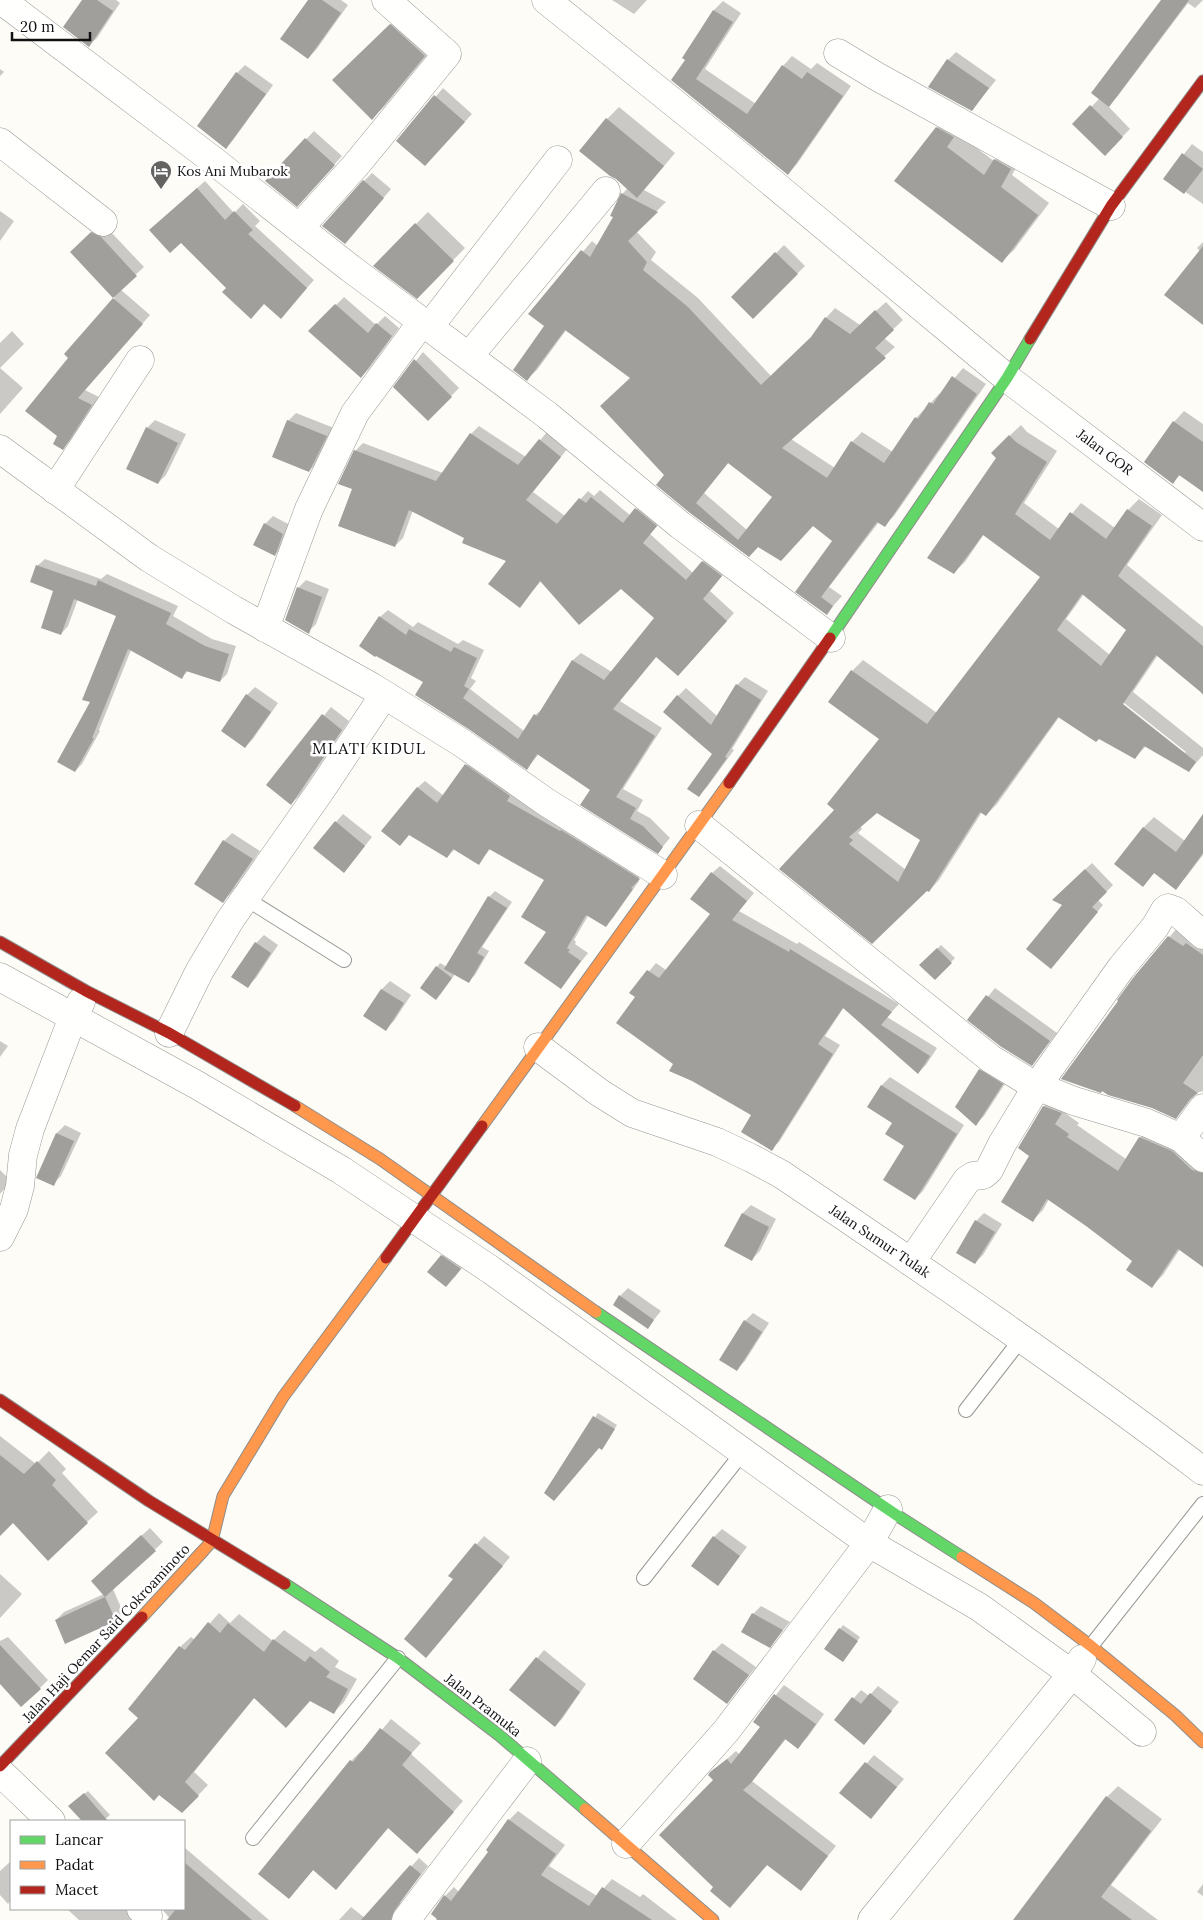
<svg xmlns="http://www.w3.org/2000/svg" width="1203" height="1920" viewBox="0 0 1203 1920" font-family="Lora,serif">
	<rect width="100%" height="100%" fill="#fdfcf7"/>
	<g fill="#0003" fill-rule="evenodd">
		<polygon points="83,0 116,0 120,3 97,38 89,45"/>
		<polygon points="310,0 341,0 348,5 316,50 308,58"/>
		<polygon points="612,0 647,0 634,14"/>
		<polygon points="1163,0 1203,0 1195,8 1188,3 1117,97 1108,106 1130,129 1105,154 1074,124 1100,98"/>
		<polygon points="723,1 741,13 705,69 756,104 783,66 792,56 811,69 817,63 851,86 797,164 788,174 672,80 686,60 684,58 714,10"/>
		<polygon points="402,13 437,43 384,107 372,118 334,80"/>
		<polygon points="956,52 996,80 972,110 930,86 948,60"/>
		<polygon points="245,65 273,85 233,140 225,148 237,73"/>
		<polygon points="0,69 4,72 0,76"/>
		<polygon points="443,88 472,114 432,157 398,141"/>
		<path d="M619 107 675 153 644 190 666 202 636 231 656 252 651 260 698 298 771 376 813 336 826 318 835 308 860 325 886 302 903 320 884 338 895 347 791 439 835 468 852 442 862 432 893 452 916 418 940 393 941 394 963 368 986 384 894 516 884 525 879 522 829 587 842 596 826 614 797 592 834 541 814 525 759 546 749 556 666 474 632 378 567 329 537 370 527 379 545 326 530 313 592 241 598 246 615 217 622 194 628 188 607 119ZM729 462 774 497 747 530 704 493Z"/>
		<polygon points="949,116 958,134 994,161 1006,148 1022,157 1012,175 1049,203 1014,250 1002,261 937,128"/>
		<polygon points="314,131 342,156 305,197 267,181"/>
		<polygon points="1192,144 1203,152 1203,204 1165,178"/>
		<polygon points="372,173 391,189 353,234 364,181"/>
		<polygon points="205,181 234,213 243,204 260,221 255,226 314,280 281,317 264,303 227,288 181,242 159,222"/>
		<polygon points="0,211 14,221 0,241"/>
		<polygon points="428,212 465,248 417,297 375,265"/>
		<polygon points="100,225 109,230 144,267 120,289 150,315 85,390 99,397 71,440 63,448 59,435 69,358 66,354 115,298 71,252"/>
		<polygon points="1203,242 1203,324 1200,251 1197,248"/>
		<polygon points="784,245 805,266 753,317 733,297"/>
		<polygon points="344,297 376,325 385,316 399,328 369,369 361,377 310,331"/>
		<polygon points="12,331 24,344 0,368 23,388 0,414 0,343"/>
		<polygon points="423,352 459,388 428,420 395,387"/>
		<polygon points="1184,411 1203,424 1203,490 1181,474 1172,483 1174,422"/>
		<polygon points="296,413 334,428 317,463 309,471 288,421"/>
		<polygon points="155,420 186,434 166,475 158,483 128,468 147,428"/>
		<path d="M1021 425 1027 432 1057 451 1024 503 1059 529 1081 503 1115 528 1128 510 1139 499 1162 515 1127 565 1203 627V695L1201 693 1202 691 1158 655 1133 692 1203 748V755L1189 771 1146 746 1135 758 1060 716 997 804 986 815 982 812 939 880 929 891 927 889 872 942 836 810 881 739 829 702 852 671 863 660 937 713 1042 576 984 534 965 562 954 572 1003 442ZM1084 594 1128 630 1110 655 1066 619ZM1119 699 1186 752 1185 753 1117 701ZM876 812 922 840 906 870 858 833 862 829 860 826Z"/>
		<polygon points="479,426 526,457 547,432 568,448 533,492 565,516 588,491 594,496 600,490 631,516 644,501 664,518 650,534 693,573 710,554 729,567 710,591 734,613 686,667 657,656 620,701 662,728 623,789 643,800 637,811 650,818 670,838 658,852 592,790 539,754 527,768 425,681 380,617 388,610 413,627 418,622 458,644 463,640 484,650 471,678 476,681 470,689 524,731 535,715 544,708 573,660 581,653 612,672 656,618 621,587 541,581 520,606 508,560 413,510 403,538 395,546 353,489 355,451 363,443 443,473 471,434"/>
		<polygon points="273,516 290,525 282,547 275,555 265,524"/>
		<polygon points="45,559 101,579 107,574 178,606 173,616 212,639 236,646 227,674 220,681 188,671 181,678 131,650 99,730 100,731 82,764 75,771 91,702 118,616 78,599 68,626 61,634 55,590 37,566"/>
		<polygon points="306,580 329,589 316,624 308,632 298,588"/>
		<polygon points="745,677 768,691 732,749 734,750 707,787 699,795 714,754 678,696 686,688 717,716 737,685"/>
		<polygon points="255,687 278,703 253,739 245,747 222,731 247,695"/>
		<polygon points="331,707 349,721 299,796 291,804 268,785"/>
		<polygon points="473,758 646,871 637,880 639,881 613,918 605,926 589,914 574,940 576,942 575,944 588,953 561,987 548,932 546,879 491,848 479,863 455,849 447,857 417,788 425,781 444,796"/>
		<polygon points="343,814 372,837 344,872 336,822"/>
		<polygon points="1203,816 1203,855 1186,877 1176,888 1155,872 1143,885 1116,864 1144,827 1154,817 1185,841"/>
		<polygon points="232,833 260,851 231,893 223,901 196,884 224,841"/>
		<polygon points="1092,863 1113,885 1098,900 1103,905 1057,961 1064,904 1054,899"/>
		<polygon points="720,866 754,893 739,911 797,944 799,942 899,1004 887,1017 937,1048 926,1065 918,1073 844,1007 825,1036 840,1045 779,1142 771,1149 753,1115 674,1064 637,997 631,993 656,963 666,970 711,914 712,873"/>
		<polygon points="495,891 512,902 482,947 489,951 475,975 468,982 455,974 440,995 421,988 440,963 447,967 489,897"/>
		<polygon points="1179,926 1203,937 1203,1091 1196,1093 1186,1106 1176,1117 1134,978"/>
		<polygon points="264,935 278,945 256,978 248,986 256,943"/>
		<polygon points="941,945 955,958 935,978 921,965"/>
		<polygon points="390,981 411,995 394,1021 386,1029 365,1015 382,989"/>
		<polygon points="995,988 1057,1033 1032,1064 969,1020"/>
		<polygon points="0,1041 8,1046 0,1057"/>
		<polygon points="988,1062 1010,1076 984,1116 976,1124 980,1070"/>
		<polygon points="890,1077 964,1125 923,1191 915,1199 905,1146 894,1122 869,1106 882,1085"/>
		<polygon points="1055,1096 1072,1102 1065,1113 1079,1123 1077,1125 1126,1159 1140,1138 1150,1127 1203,1159 1203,1265 1180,1249 1163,1275 1152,1286 1134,1261 1087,1225 1049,1199 1043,1210 1033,1220 1030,1156 1019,1148 1044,1106"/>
		<polygon points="65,1125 81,1133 61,1176 53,1184 38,1177 57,1133"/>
		<polygon points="0,1170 9,1179 7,1186 0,1194"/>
		<polygon points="751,1205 776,1219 760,1251 752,1259 743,1213"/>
		<polygon points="984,1213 1002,1224 983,1255 975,1263 976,1221"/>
		<polygon points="450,1248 468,1260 454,1278 442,1256"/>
		<polygon points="628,1288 661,1311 648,1327 620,1296"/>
		<polygon points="753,1313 769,1323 745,1361 737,1369 745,1321"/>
		<polygon points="598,1413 617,1425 605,1444 599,1447 546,1493"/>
		<polygon points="0,1436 36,1464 49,1451 66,1469 62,1473 98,1512 87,1522 13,1522 0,1534"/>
		<polygon points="150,1528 163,1542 113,1589 123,1612 115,1620 56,1620 64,1612 104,1594 100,1573"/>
		<polygon points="722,1529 747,1547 718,1584 714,1537"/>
		<polygon points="484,1536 510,1557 434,1648 455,1579 450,1575"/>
		<polygon points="0,1574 22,1594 0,1618"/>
		<polygon points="761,1606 790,1622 770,1646 753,1614"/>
		<polygon points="219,1613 230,1623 239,1614 273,1641 284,1630 315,1652 321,1647 339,1661 335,1667 357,1679 344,1702 333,1713 310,1700 255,1697 194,1772 208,1785 182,1812 140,1718 130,1709 180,1647 191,1637 195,1640"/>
		<polygon points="843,1625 860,1637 846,1657 825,1648"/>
		<polygon points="8,1637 48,1680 40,1688 0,1682 0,1641"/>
		<polygon points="722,1643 756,1667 727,1702 694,1679 714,1651"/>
		<polygon points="544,1650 586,1684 562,1719 555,1726 511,1690"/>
		<polygon points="784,1685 824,1714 807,1738 797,1747 786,1739 752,1781 836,1846 801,1889 768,1864 730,1906 715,1887 715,1781 711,1773 736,1751 740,1755 761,1726 755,1721"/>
		<polygon points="878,1686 899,1702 864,1743 835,1720 861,1690 869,1696"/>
		<polygon points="391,1719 421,1743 411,1754 463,1801 427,1842 389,1827 336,1888 314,1869 289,1898 351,1761 361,1751 363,1752"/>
		<polygon points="874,1755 904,1779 871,1817 841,1793"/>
		<polygon points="1118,1786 1162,1819 1111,1885 1158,1920 1014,1920 1107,1797"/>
		<polygon points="88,1791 110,1815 103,1821 84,1821 70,1806"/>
		<polygon points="518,1811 565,1845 549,1866 597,1896 612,1879 640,1897 643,1894 677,1920 441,1920 445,1896 454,1887 459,1892 490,1851 509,1820"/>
		<polygon points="184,1847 269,1920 171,1920 162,1909 184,1909"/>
		<polygon points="419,1858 428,1866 401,1901 398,1910 399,1920 339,1920 351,1907 365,1918"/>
		<polygon points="11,1861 11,1900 8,1904 0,1895 0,1871"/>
		<polygon points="1203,1884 1203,1896 1197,1892"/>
		<polygon points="67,1909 134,1909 146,1920 79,1920"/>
	</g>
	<g fill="#a19f9c" fill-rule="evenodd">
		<polygon points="82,0 97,0 113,11 89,47 63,27"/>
		<polygon points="308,0 322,0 341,13 308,59 280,39"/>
		<polygon points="1161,0 1189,0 1109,107 1091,93"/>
		<polygon points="713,10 733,22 696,79 747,114 782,65 802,79 807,72 843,96 788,175 671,80 685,60 682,58"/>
		<polygon points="390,24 425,56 372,120 332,80"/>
		<polygon points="947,59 989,88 972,111 928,87"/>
		<polygon points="236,72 266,94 226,149 197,126"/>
		<polygon points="434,95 465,122 425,166 396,141"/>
		<polygon points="1090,105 1123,137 1105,156 1072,124"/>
		<polygon points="606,118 664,166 637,198 616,179 610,176 579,151"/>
		<polygon points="936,127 954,137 947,147 984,175 994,159 1011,169 1001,187 1038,215 1002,263 894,181"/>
		<polygon points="305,138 335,165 297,207 265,181"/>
		<polygon points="1182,153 1203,169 1184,194 1163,179"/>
		<polygon points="363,180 384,198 345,244 322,226"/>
		<polygon points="197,188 225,220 234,211 253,230 248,234 307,288 281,319 264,304 251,319 222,292 226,288 181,243 170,253 149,230"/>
		<path d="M621 193 658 212 628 241 647 262 643 270 688 307 761 385 811 337 825 317 850 334 875 310 894 330 875 348 886 358 782 448 827 478 851 441 884 463 915 417 918 419 929 402 933 404 952 376 977 394 885 527 877 522 821 597 833 606 827 615 795 592 832 541 813 526 781 561 758 547 749 557 690 513 656 485 664 475 600 406 630 378 565 330 527 381 513 370 544 326 528 314 581 250 590 257 613 217 610 216ZM728 463 772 497 738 540 696 503Z"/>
		<polygon points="415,223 454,261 417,299 373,266"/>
		<polygon points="91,232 101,237 137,276 113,298 70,252"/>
		<polygon points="1203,246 1203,325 1164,295"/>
		<polygon points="775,252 798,274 753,319 731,297"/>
		<polygon points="113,298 143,324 78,398 92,405 63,450 53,444 57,436 25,411 68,358 64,354"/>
		<polygon points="335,304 368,333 376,323 392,336 361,378 308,331"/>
		<polygon points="414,359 452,397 428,421 393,387"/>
		<polygon points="287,420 327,436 309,472 272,457"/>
		<polygon points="1173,421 1203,442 1203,492 1179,475 1173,484 1144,462"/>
		<polygon points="146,427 178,443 158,484 126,469"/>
		<polygon points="470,433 518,465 539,439 561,457 526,500 557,524 579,498 586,503 591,497 623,523 635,508 657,526 643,543 686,580 702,561 722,576 703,599 727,621 678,676 656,657 613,709 655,736 616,797 636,808 630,819 643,826 663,847 658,854 580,805 590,790 537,754 527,770 470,730 415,695 423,682 376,656 375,657 359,646 379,616 406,635 409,629 451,652 454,647 477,658 464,686 469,689 463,698 518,739 534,714 537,716 572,660 604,680 654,618 621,589 579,625 540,581 520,608 488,584 506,561 462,543 464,538 409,510 395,547 338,526 352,489 338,484 354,450 436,481"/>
		<path d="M1009 435 1016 442 1047 462 1015 514 1050 540 1070 512 1106 539 1127 509 1152 526 1118 576 1203 646V694L1156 655 1123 704 1196 762 1189 772 1144 746 1135 759 1099 739 1096 742 1058 717 986 816 980 812 929 892 927 891 872 944 779 869 834 810 827 804 879 739 828 702 851 670 927 724 1040 577 983 535 954 574 927 558 996 458 991 453ZM1082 594 1126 630 1101 666 1057 630ZM877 813 920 840 898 882 849 844 853 840 849 837Z"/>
		<polygon points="264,523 283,534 275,556 253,545"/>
		<polygon points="36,565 96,586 98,580 171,613 166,624 205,646 229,654 220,682 186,671 182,679 128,649 92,738 94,738 75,772 57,762 90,702 82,700 116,616 74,599 61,635 41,628 53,591 30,582"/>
		<polygon points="297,587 322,597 309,634 285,620"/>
		<polygon points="736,684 761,700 725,757 727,758 699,797 687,789 712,754 663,712 677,695 711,725"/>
		<polygon points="246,694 271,712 245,748 221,731"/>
		<polygon points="322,714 342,730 291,805 266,785"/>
		<polygon points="465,764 510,796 507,801 560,831 561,830 640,879 631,888 633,889 606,927 586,915 567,948 570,950 568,952 581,961 561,989 524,963 546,932 521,917 544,880 489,849 479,865 453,849 447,858 409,835 400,846 381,831 417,787 437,803"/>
		<polygon points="1203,814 1203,853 1176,890 1154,873 1143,887 1114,864 1143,827 1176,852"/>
		<polygon points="335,821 365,846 344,873 313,848"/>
		<polygon points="223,840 253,859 223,903 194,884"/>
		<polygon points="1085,869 1107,892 1092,907 1098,912 1051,969 1026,949 1062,905 1052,900"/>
		<polygon points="711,872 747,901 732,920 789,952 790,949 892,1012 881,1025 930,1056 918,1074 843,1008 818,1044 833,1054 772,1151 741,1132 751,1115 692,1081 669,1071 673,1064 616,1023 635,997 629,993 647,970 659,978 710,914 690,899"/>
		<polygon points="488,896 507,908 477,953 484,957 469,983 444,969"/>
		<polygon points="1168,936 1183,946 1186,943 1203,955 1203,1055 1183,1083 1198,1093 1190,1099 1176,1119 1152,1108 1108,1095 1102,1091 1101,1093 1061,1079 1118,1001 1117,1000 1133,978"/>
		<polygon points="255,942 271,953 248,988 231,977"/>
		<polygon points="937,948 952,963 935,980 919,965"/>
		<polygon points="436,966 452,978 436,1000 420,988"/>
		<polygon points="381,989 404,1003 386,1031 363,1016"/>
		<polygon points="986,995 1050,1041 1032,1066 1000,1046 967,1020"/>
		<polygon points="979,1069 1003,1084 976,1126 955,1107"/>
		<polygon points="881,1085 957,1134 915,1200 883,1180 904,1146 885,1134 892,1123 867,1107"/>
		<polygon points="1043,1106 1062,1113 1055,1124 1069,1134 1067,1137 1118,1171 1139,1137 1172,1151 1192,1170 1203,1173 1203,1267 1178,1249 1152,1288 1126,1270 1132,1261 1086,1226 1047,1199 1033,1222 1001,1202 1029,1156 1018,1148"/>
		<polygon points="56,1133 74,1141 54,1186 36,1178"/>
		<polygon points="742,1213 769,1227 752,1261 724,1246"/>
		<polygon points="975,1220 995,1232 975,1264 956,1253"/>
		<polygon points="441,1255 461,1269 446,1287 427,1272"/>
		<polygon points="619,1295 654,1320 648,1329 613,1305"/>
		<polygon points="744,1320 762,1332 737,1371 719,1360"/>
		<polygon points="593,1416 615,1429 602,1450 599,1448 554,1501 544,1493"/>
		<polygon points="0,1455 24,1474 37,1461 56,1480 52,1485 88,1523 48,1561 13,1523 0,1536"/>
		<polygon points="141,1535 156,1551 105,1597 91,1581"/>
		<polygon points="713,1536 740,1556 718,1586 691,1566"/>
		<polygon points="475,1543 503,1566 426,1658 404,1639 453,1579 448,1576"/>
		<polygon points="105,1597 116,1621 65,1644 55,1620"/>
		<polygon points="752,1613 783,1630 770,1648 741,1632"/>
		<polygon points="208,1622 220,1633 228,1623 264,1652 273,1639 305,1662 310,1656 330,1672 326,1677 348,1689 334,1714 310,1701 286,1728 254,1698 185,1782 199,1796 182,1813 159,1795 154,1801 105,1753 138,1718 128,1709 179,1646 185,1650"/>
		<polygon points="839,1628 858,1641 843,1662 824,1649"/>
		<polygon points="0,1645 41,1689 21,1707 0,1684"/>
		<polygon points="713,1650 749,1675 727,1704 693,1679"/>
		<polygon points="536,1657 580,1692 555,1727 509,1690"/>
		<polygon points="870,1693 892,1711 864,1745 834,1720 852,1697 861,1704"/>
		<polygon points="774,1694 816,1724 798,1749 785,1739 751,1783 743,1790 828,1856 801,1891 767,1865 730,1908 710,1891 713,1887 659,1835 713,1780 708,1775 710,1772 727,1759 731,1764 760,1727 753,1722"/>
		<polygon points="380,1728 412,1753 402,1765 454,1812 417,1854 388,1828 336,1890 313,1870 289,1899 258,1874 350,1760 353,1762"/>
		<polygon points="865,1762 897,1787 871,1819 839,1793"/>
		<polygon points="84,1793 108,1821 82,1821 68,1806"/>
		<polygon points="1106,1796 1151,1831 1101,1897 1132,1920 1013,1920"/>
		<polygon points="508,1819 556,1854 541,1875 589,1906 602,1887 652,1920 436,1920 437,1919 431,1914 444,1895 451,1901 488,1852 486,1850"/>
		<polygon points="184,1862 252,1920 167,1920 176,1909 184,1909"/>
		<polygon points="410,1865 421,1874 394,1911 391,1920 361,1920"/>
	</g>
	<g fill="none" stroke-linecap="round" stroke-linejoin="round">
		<g stroke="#979795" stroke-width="16">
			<g id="lane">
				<polyline points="245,898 344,960"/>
				<polyline points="966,1410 1022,1338"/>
				<polyline points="644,1578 743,1452"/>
				<polyline points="1091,1646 1203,1504"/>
				<polyline points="253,1838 398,1658"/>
			</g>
		</g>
		<g stroke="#979795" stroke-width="29">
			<g id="street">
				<polyline points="1,0 210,158 350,268 547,415 680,525 831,638"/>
				<polyline points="546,0 740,156 1007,378 1203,527"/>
				<polyline points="838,53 876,76 1111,206"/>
				<polyline points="0,142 103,222"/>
				<polyline points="299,228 355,166 447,54 386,0"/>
				<polyline points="429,327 558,160"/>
				<polyline points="469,356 606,191"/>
				<polyline points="0,449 149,558 234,610 372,687 462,743 546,802 663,875"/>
				<polyline points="55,490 140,360"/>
				<polyline points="265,628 309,509 355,413 422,322"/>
				<polyline points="699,825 991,1059 1032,1084 1074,1101 1147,1123 1181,1138 1203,1158"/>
				<polyline points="0,977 197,1085 341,1170 491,1270 869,1543 726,1731 626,1844"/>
				<polyline points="169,1033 199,972 230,920 321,790 384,695"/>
				<path d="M538 1047 600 1093 632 1113 717 1142 751 1158 781 1174C924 1270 1066 1367 1203 1471"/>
				<polyline points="1181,1138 1203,1108"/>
				<polyline points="0,1237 14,1209 20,1186 23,1155 30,1129 73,1017 81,1002"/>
				<polyline points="911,1262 967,1180 973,1176 983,1175 989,1170 1002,1144 1037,1086 1121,968 1155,927 1165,910 1168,908 1176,911 1203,935"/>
				<polyline points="888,1509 869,1543 979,1607 1072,1674 1082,1659"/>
				<polyline points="0,1772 51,1821"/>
				<polyline points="141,1909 148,1916"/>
				<polyline points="406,1920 527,1761"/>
				<polyline points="872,1920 1072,1674 1142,1732"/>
			</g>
		</g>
		<g stroke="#8e8d8b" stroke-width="13">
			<g id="fast">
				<polyline points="830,638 1007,378 1030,339"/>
				<polyline points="596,1312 898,1516 962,1557"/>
				<polyline points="285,1584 398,1658 499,1735 585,1809"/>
			</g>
		</g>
		<g stroke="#8e8d8b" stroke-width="13">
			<g id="slow">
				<polyline points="295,1106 380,1159 596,1312"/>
				<polyline points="482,1126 729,783"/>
				<polyline points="962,1557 1034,1603 1091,1646 1175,1715 1203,1742"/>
				<polyline points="191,1564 212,1541 223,1496 283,1397 386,1258"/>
				<polyline points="142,1617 203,1551"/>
				<polyline points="585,1809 713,1920"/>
			</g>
		</g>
		<g stroke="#8e8d8b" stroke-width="13">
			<g id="jam">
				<polyline points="1030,339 1111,206 1203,81"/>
				<polyline points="729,783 830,638"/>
				<polyline points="0,942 86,991 169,1033 295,1106"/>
				<polyline points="386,1258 482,1126"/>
				<polyline points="0,1400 149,1501 285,1584"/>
				<polyline points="0,1766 142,1617"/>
			</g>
		</g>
		<use href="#lane" stroke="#fffffe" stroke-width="14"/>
		<use href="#street" stroke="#fffffe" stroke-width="28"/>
		<use href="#fast" stroke="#63d668" stroke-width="11"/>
		<use href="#slow" stroke="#ff974d" stroke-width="11"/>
		<use href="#jam" stroke="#b3261e" stroke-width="11"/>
	</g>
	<defs>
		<g id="hotel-pin" transform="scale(1.125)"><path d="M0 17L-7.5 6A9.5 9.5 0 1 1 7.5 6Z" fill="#646362" stroke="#fff"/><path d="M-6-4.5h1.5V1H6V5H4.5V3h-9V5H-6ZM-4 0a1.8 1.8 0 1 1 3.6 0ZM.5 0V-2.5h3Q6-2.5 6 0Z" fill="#fff"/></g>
	</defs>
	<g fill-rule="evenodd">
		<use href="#hotel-pin" x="161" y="171"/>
	</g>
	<g text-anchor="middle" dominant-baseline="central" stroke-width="5" stroke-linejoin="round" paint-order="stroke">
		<g font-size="14" fill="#111" stroke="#fff" text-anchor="start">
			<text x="177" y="171">Kos Ani Mubarok</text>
		</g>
		<g font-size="14" fill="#111" stroke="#fff">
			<text transform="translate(1105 452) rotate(37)">Jalan GOR</text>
			<text transform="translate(880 1241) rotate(34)">Jalan Sumur Tulak</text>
			<text transform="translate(106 1633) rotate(-47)">Jalan Haji Oemar Said Cokroaminoto</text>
			<text transform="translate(483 1705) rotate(38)">Jalan Pramuka</text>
		</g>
		<g font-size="16" letter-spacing="1" fill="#111" stroke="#fff">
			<text x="369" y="748">MLATI KIDUL</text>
		</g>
	</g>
	<rect x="10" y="1820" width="175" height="90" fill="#ffffff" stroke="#a0a0a0"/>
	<rect x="20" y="1836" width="25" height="8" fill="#63d668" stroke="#a0a0a0"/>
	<text x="55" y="1845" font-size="15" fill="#111111">Lancar</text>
	<rect x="20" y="1861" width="25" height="8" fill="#ff974d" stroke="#a0a0a0"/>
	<text x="55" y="1870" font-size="15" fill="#111111">Padat</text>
	<rect x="20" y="1886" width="25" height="8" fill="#b3261e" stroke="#a0a0a0"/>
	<text x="55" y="1895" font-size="15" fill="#111111">Macet</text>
	<path d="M12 32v8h78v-8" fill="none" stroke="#111111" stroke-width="2.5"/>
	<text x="20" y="32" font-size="15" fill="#111111" stroke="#ffffff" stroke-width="4" paint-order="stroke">20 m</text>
</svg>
